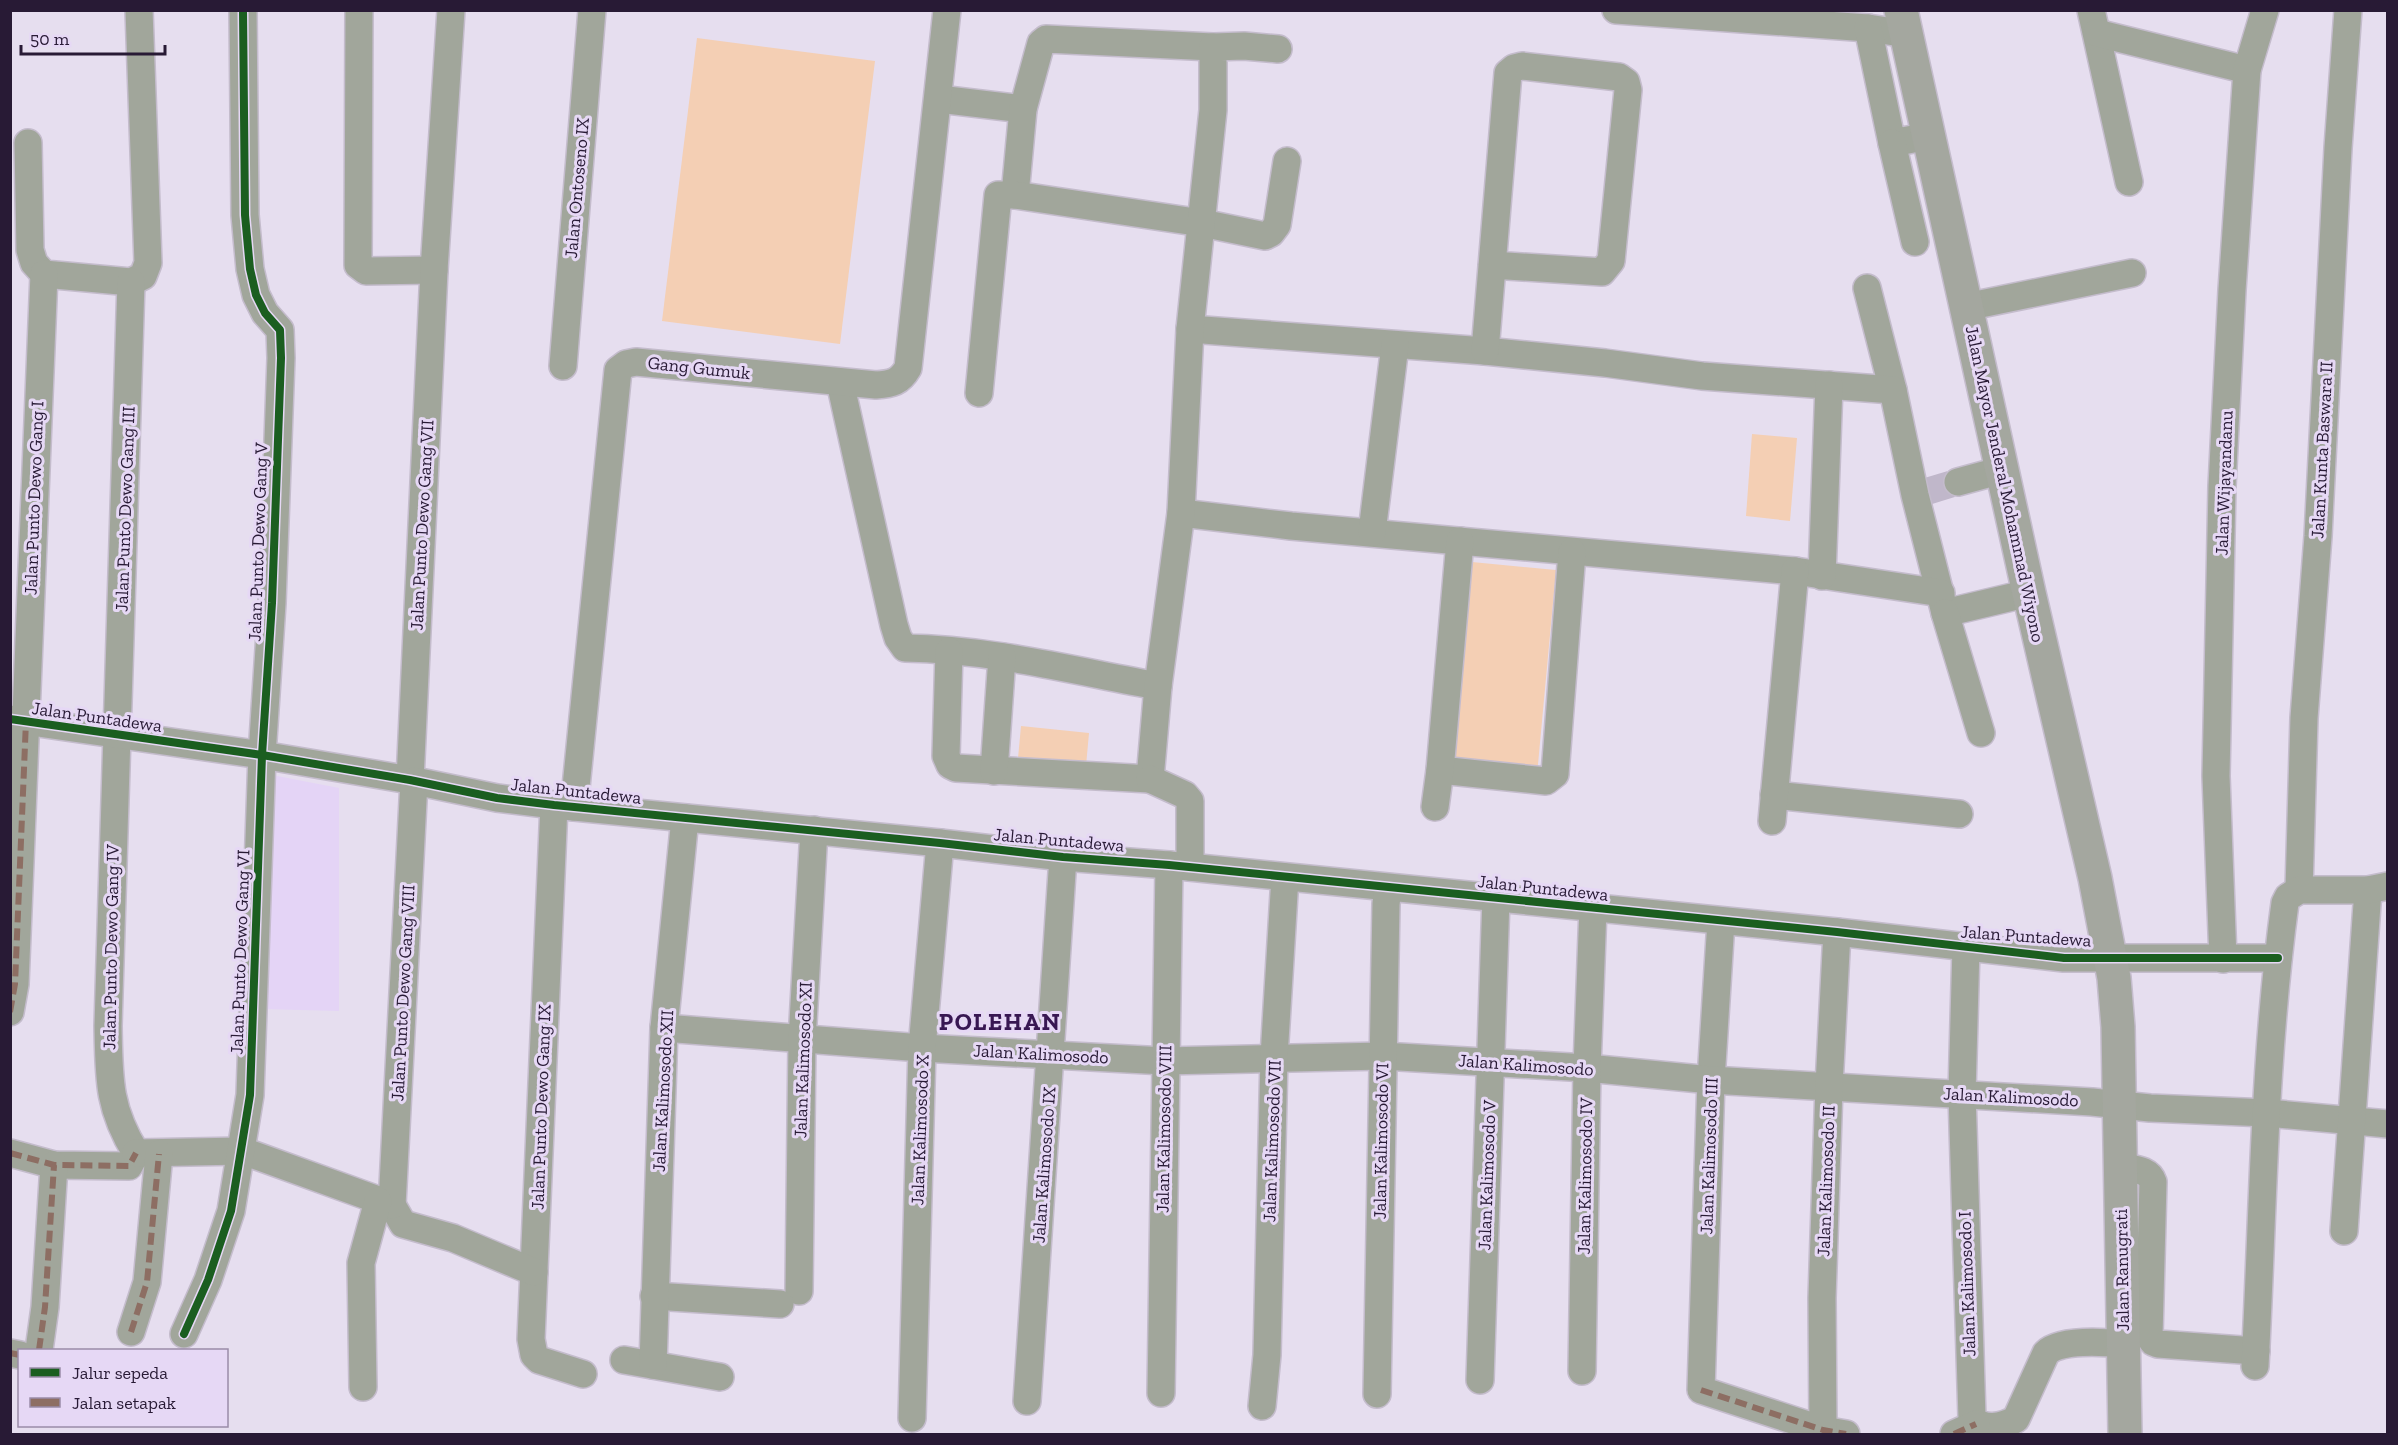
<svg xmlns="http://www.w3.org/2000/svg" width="2398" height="1445" viewBox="0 0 2398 1445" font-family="'Zilla Slab',serif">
	<rect width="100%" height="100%" fill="#e6deef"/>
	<polygon fill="#e4d4f6" points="272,775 339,788 339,1011 262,1009"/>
	<g fill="#f4cfb4">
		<polygon points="697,38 875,61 840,344 662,321"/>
		<polygon points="1752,434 1797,438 1790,521 1746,516"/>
		<polygon points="1472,562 1556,570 1537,775 1453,766"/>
		<polygon points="1021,726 1089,733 1086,766 1018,758"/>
	</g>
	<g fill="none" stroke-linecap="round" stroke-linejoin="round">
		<polyline stroke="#c0b7ca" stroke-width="27" stroke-dasharray="27 14" stroke-linecap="butt" points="1925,492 1958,482"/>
		<g stroke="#c4bccc" stroke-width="30">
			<g id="minor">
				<polyline points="359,10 358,265 366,271 434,270"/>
				<polyline points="1616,10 1868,28 1907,34"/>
				<polyline points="2091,10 2129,182"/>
				<polyline points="1868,28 1892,143 1929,136"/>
				<polyline points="2097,33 2247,70"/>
				<polyline points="939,99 1023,109"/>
				<polyline points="28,143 30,250 34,263 44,274 131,282 143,276 148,263 139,10"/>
				<polyline points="1892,143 1915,242"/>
				<polyline points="1015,195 1023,109 1041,43 1046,39 1213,47"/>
				<path d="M131 282 108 1026C109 1078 108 1108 136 1153"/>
				<polyline points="1867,288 1893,390"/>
				<polyline points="1966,307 2132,273"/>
				<polyline points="1190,329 1485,351 1605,363 1702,376 1893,390 1915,495 1945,613 2029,593"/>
				<polyline points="1485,351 1508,73 1514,68 1522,66 1619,77 1626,82 1628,90 1611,261 1602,272 1492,265"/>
				<polyline points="563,366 592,10"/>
				<path d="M840 382 894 625 898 638 905 648C990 649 1075 671 1158 686"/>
				<polyline points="979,393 998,195 1015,195 1202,223 1265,236 1271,233 1277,225 1287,161"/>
				<polyline points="1958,482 2002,470"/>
				<polyline points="1181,513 1291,526 1795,571 1941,593"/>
				<polyline points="1372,532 1395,345"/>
				<polyline points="1822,576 1829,385"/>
				<polyline points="1945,613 1981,733"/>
				<polyline points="949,651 946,756 950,765 956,768 1150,779 1158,686 1181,513 1190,329 1213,110 1213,47 1244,46 1278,49"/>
				<polyline points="10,719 262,755 410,780 497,798 554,805 940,843 1063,857 1169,865 1837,932 2064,958 2278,958"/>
				<polyline points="1440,770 1546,781 1555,774 1572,552"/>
				<polyline points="994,771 1002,657"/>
				<polyline points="1150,779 1185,795 1190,801 1190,867"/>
				<polyline points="410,780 434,270 451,10"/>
				<polyline points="1774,795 1959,814"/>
				<polyline points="554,805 531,1339 534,1355 539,1360 583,1374"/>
				<path d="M574 807 618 370 626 364 636 362 876 385C892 384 900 382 908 368L947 10"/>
				<polyline points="1435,807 1440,770 1460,541"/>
				<polyline points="1772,821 1795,571"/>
				<polyline points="2299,890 2304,718 2318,536 2338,148 2348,10"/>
				<polyline points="1721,921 1711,1080 1701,1390 1823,1430 1846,1434"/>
				<path d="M1966 947 1962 1094 1972 1418C1982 1431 2003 1427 2016 1419L2046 1353C2060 1339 2103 1342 2123 1344"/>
				<polyline points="2223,959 2216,776 2222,486 2232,290 2247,70 2265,10"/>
				<polyline points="10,1012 15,984 44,274"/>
				<polyline points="664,1028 922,1048 1165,1061 1383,1056 1587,1068 1711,1080 2092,1102 2150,1108 2267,1113 2388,1124"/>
				<polyline points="10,1153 54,1165 129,1166 136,1153"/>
				<polyline points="136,1153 243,1151 392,1205 403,1224 453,1238 534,1272"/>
				<path d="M2120 1166C2133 1169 2149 1169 2153 1182L2149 1336 2153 1342 2158 1344 2256 1351"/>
				<polyline points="392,1205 414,781"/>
				<polyline points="2344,1231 2368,890"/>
				<polyline points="799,1291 802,1040 814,830"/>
				<polyline points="654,1296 780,1304"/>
				<polyline points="131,1332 147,1282 159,1154"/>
				<polyline points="184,1334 208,1280 231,1211 250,1095 262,755 272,603 281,358 280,330 265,313 256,295 250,269 245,215 243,10"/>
				<polyline points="39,1350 45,1307 54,1165"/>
				<polyline points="10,1353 20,1355"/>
				<polyline points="624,1360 720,1377"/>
				<polyline points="653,1365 664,1028 685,818"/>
				<path d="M2255 1366C2263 1212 2264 1056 2285 903L2288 897 2299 890H2368L2388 886"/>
				<polyline points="1582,1371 1587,1068 1593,908"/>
				<polyline points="1480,1380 1496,898"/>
				<polyline points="363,1387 361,1263 378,1201"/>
				<polyline points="1161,1393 1169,865"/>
				<polyline points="1377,1394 1386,904 1388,888"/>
				<polyline points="1027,1401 1063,857"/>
				<polyline points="1262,1406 1267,1355 1274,1057 1285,877"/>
				<polyline points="912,1418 922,1048 940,843"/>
				<polyline points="1823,1430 1822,1298 1829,1086 1837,932"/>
				<polyline points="1954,1434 1976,1424"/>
			</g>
		</g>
		<g stroke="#c4bccc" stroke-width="36">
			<polyline id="major" points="1901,10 2029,593 2095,878 2114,978 2118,1027 2125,1434"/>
		</g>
		<use href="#minor" stroke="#a1a69b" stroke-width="27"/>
		<use href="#major" stroke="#a4a79f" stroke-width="33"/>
		<g stroke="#8d6e63" stroke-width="6" stroke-dasharray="12 6" stroke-linecap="butt">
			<polyline points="10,1012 15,984 26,721"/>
			<polyline points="10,1153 54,1165 129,1166 136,1153"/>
			<polyline points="131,1332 147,1282 159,1154"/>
			<polyline points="39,1350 45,1307 54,1165"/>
			<polyline points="10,1353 20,1355"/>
			<polyline points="1701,1390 1823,1430 1846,1434"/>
			<polyline points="1954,1434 1976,1424"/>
		</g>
		<g stroke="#e6d8f5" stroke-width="11">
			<g id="cycleway">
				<polyline points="10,719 262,755 410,780 497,798 554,805 940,843 1063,857 1169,865 1837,932 2064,958 2278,958"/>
				<polyline points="184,1334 208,1280 231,1211 250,1095 262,755 272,603 281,358 280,330 265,313 256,295 250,269 245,215 243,10"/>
			</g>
		</g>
		<use href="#cycleway" stroke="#1b5e20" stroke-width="8"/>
	</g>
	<g text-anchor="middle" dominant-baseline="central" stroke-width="6" stroke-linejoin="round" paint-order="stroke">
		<g font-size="18" fill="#281a35" stroke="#e6d8f5">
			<text transform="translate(577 188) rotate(-85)">Jalan Ontoseno IX</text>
			<text transform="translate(699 368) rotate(6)">Gang Gumuk</text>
			<text transform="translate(2322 450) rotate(-87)">Jalan Kunta Baswara II</text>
			<text transform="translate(2224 483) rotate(-88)">Jalan Wijayandanu</text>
			<text transform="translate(2005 484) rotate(78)">Jalan Mayor Jenderal Mohammad Wiyono</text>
			<text transform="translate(34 498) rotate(-88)">Jalan Punto Dewo Gang I</text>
			<text transform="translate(125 509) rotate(-88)">Jalan Punto Dewo Gang III</text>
			<text transform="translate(422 525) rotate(-87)">Jalan Punto Dewo Gang VII</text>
			<text transform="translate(258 542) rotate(-88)">Jalan Punto Dewo Gang V</text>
			<text transform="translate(97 717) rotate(8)">Jalan Puntadewa</text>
			<text transform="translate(576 791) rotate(6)">Jalan Puntadewa</text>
			<text transform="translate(1059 840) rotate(5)">Jalan Puntadewa</text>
			<text transform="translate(1543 888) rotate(6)">Jalan Puntadewa</text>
			<text transform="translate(2026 936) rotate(4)">Jalan Puntadewa</text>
			<text transform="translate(111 947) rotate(-89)">Jalan Punto Dewo Gang IV</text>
			<text transform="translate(240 952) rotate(-88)">Jalan Punto Dewo Gang VI</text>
			<text transform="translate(403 993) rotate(-87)">Jalan Punto Dewo Gang VIII</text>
			<text transform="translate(1041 1054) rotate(3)">Jalan Kalimosodo</text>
			<text transform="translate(803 1060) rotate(-88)">Jalan Kalimosodo XI</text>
			<text transform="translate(1526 1065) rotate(4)">Jalan Kalimosodo</text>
			<text transform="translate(663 1091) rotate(-87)">Jalan Kalimosodo XII</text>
			<text transform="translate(2011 1097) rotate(3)">Jalan Kalimosodo</text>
			<text transform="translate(541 1107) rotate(-88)">Jalan Punto Dewo Gang IX</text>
			<text transform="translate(1164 1129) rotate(-89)">Jalan Kalimosodo VIII</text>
			<text transform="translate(920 1130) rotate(-88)">Jalan Kalimosodo X</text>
			<text transform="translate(1272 1141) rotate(-88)">Jalan Kalimosodo VII</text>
			<text transform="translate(1381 1141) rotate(-89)">Jalan Kalimosodo VI</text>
			<text transform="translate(1709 1156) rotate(-88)">Jalan Kalimosodo III</text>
			<text transform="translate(1044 1165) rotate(-86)">Jalan Kalimosodo IX</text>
			<text transform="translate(1487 1175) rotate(-88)">Jalan Kalimosodo V</text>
			<text transform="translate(1585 1176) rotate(-89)">Jalan Kalimosodo IV</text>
			<text transform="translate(1826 1181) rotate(-88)">Jalan Kalimosodo II</text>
			<text transform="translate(2122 1270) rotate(-91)">Jalan Ranugrati</text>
			<text transform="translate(1967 1284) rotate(-92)">Jalan Kalimosodo I</text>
		</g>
		<g font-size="24" font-weight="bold" letter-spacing="1.5" fill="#381752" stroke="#e6d8f5">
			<text x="1000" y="1021">POLEHAN</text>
		</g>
	</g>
	<rect width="2398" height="1445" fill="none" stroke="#281a35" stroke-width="24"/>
	<rect x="18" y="1349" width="210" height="78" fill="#e6d8f5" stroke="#9a8ca8" stroke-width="1.5"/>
	<rect x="30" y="1368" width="30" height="9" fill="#1b5e20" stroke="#9a8ca8" stroke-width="1.5"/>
	<text x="72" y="1379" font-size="18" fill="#281a35">Jalur sepeda</text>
	<rect x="30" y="1398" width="30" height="9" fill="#8d6e63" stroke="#9a8ca8" stroke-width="1.5"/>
	<text x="72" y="1409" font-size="18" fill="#281a35">Jalan setapak</text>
	<path d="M21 45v9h144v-9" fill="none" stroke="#281a35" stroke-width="3"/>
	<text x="30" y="45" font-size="18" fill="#281a35" stroke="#e6d8f5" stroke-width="4.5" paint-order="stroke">50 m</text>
</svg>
